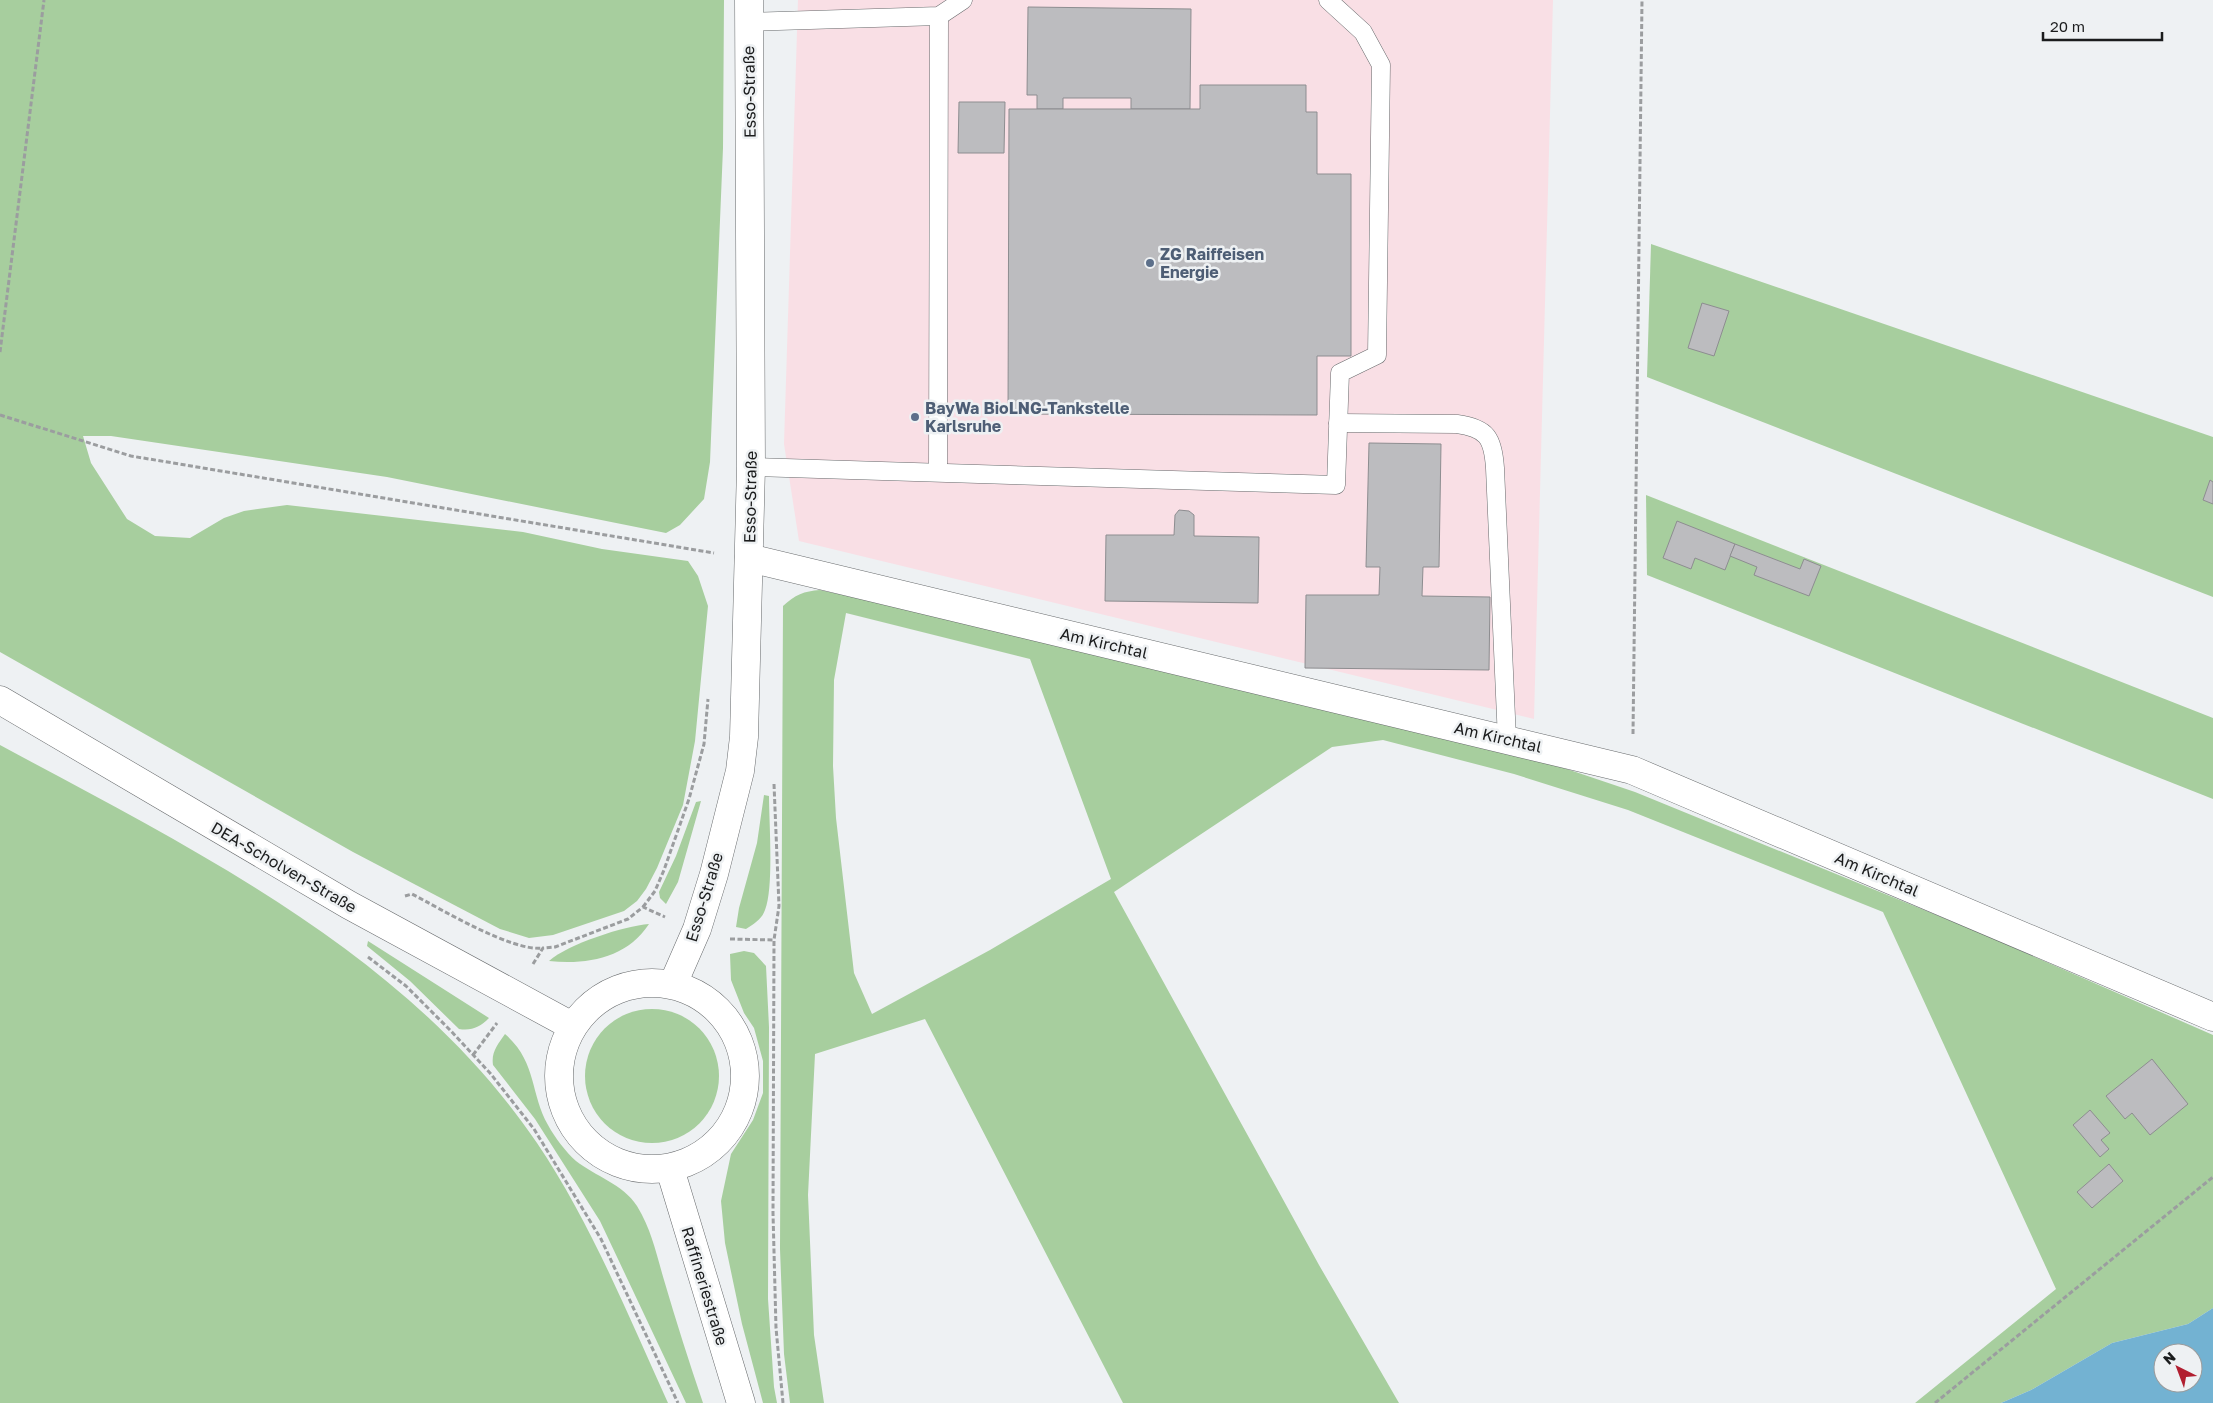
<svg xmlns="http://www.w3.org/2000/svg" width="2213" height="1403" viewBox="0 0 2213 1403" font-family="'Golos Text',sans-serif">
	<rect width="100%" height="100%" fill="#eef1f3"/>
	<polygon fill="#f9dfe5" points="798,0 1553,0 1534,719 799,541 784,444"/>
	<g fill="#a7ce9e" fill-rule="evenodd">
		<polygon points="0,0 724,0 723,148 710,462 704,499 680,525 666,533 387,477 111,436 83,436 91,463 127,519 155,536 190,538 224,518 244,511 287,505 523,532 602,549 688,561 698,576 708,606 695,741 683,805 657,868 646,889 637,901 624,911 553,935 529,938 500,929 353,852 0,652"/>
		<polygon points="1651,244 2213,437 2213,597 1647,377"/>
		<polygon points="1646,495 2213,718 2213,799 1647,575"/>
		<path d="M820 590 926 613 1555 765 1635 792 1978 932 2213 1035V1308L2188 1324 2112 1343 2031 1390 2001 1403H1915L2056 1289 1883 912 1628 810 1514 774 1383 740 1332 747 1114 892 1319 1265 1399 1403H1123L925 1019 815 1054 808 1195 814 1335 824 1403H790L784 1354 780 1249 783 606C795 595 804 591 820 590ZM846 613 1030 659 1111 879 990 950 872 1014 854 973 836 818 833 766 834 680Z"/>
		<path d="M0 745C196 851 408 953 537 1143 591 1223 628 1315 668 1403H0Z"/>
		<path d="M764 795 769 796C769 822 774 887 765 910 762 919 754 924 746 929L736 927 739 908 757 843Z"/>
		<polygon points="701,801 678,882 666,904 660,898 659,892 676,856 696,802"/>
		<path d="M649 924C627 958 587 965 549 961 568 944 624 926 649 924Z"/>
		<path d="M368 941 489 1018C480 1027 472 1031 459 1029L410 981 367 946Z"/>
		<polygon points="744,951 754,953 766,966 769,1027 768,1299 774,1387 777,1403 763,1403 742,1324 725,1243 721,1201 731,1154 753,1120 763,1093 763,1061 754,1028 744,1013 731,980 730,954"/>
		<circle cx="652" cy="1076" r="67"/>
		<path d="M505 1034C537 1062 530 1093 548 1125 555 1138 566 1152 576 1161 595 1176 623 1184 637 1206 652 1231 656 1253 664 1280 676 1321 689 1362 703 1403H686L600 1221 535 1119 493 1065C491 1052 498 1044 505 1034Z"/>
	</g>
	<path fill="#73b2d2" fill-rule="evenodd" d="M2213 1308V1403H2001L2031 1390 2112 1343 2188 1324ZM2163 1353H2193V1383H2163Z"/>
	<g fill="#bcbcbf" stroke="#8d8d90">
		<polygon points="1028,7 1191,9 1190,109 1131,109 1131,98 1063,98 1063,109 1037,109 1037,95 1027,95"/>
		<polygon points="1200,85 1306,85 1306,112 1317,112 1317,174 1351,174 1351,356 1317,356 1317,415 1008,414 1009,109 1200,109"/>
		<polygon points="959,102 1005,102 1004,153 958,153"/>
		<polygon points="1702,303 1729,311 1714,356 1688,348"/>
		<polygon points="1369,443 1441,444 1439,567 1423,567 1422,596 1490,597 1489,670 1305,668 1306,595 1379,595 1380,567 1366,567"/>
		<polygon points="2210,480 2213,482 2213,504 2203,500"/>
		<polygon points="1179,510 1189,511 1194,515 1194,536 1259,537 1258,603 1105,601 1106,535 1174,535 1175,515"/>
		<polygon points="1677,521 1735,544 1725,570 1695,558 1691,569 1663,558"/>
		<polygon points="1735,544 1800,569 1804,559 1821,566 1809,596 1754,575 1757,567 1730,556"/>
		<polygon points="2152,1059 2188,1104 2150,1135 2132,1113 2125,1119 2106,1096"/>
		<polygon points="2090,1110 2110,1133 2101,1140 2109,1149 2100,1157 2073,1125"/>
		<polygon points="2109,1164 2123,1181 2092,1208 2077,1192"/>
	</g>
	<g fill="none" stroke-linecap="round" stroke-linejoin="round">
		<g stroke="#676a6c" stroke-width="19">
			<g id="lane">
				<polyline points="748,22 939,16 963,0"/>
				<path d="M1338 423 1457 424C1487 428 1493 438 1495 468L1507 740"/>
				<polyline points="751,467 1336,485 1340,373 1377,355 1381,65 1363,32 1328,0"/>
				<polyline points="938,472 939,16"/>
			</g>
		</g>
		<g stroke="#676a6c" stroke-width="29">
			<g id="street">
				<polyline points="749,558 1632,770 2213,1017"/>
				<polyline points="0,700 349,905 572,1026"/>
				<circle cx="652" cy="1076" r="93"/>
				<polyline points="673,984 697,929 714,874 740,771 744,737 751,467 749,0"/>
				<polyline points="670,1169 741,1403"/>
			</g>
		</g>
		<g stroke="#9b9d9f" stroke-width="3" stroke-dasharray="5 2.5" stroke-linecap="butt">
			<polyline points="0,352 44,0"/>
			<polyline points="0,415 131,456 714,553"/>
			<polyline points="1633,734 1642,0"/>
			<polyline points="774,784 779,906 774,940 773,1213 776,1328 783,1403"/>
			<path d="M405 896 412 894C441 909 512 952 543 948"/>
			<polyline points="643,907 655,891 664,870 689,799 704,744 708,699"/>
			<polyline points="730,939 774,940"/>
			<polyline points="368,957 406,986 451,1031 490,1073 534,1129 601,1239 678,1403"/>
			<polyline points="533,964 543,948 555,947 628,919 643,907 665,917"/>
			<polyline points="473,1055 497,1023"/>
			<polyline points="1935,1403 2213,1177"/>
		</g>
		<use href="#lane" stroke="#fff" stroke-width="18"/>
		<use href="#street" stroke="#fff" stroke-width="28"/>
	</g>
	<g fill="#5c6f8a" stroke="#eef1f3" stroke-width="2">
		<circle cx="1150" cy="263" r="5"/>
		<circle cx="915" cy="417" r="5"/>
	</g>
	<g text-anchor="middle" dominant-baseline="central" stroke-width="5" stroke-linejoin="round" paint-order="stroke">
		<g font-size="16" fill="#1b1c1d" stroke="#eef1f3">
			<text transform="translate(749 92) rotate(-91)">Esso-Straße</text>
			<text transform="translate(750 497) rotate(-89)">Esso-Straße</text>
			<text transform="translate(1104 643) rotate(13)">Am Kirchtal</text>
			<text transform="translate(1498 737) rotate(13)">Am Kirchtal</text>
			<text transform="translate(284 867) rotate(30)">DEA-Scholven-Straße</text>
			<text transform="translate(1877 874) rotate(23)">Am Kirchtal</text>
			<text transform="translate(704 897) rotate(-73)">Esso-Straße</text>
			<text transform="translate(705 1286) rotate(73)">Raffineriestraße</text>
		</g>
		<g font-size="16" font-weight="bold" fill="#4e5e75" stroke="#eef1f3" text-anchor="start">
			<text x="1160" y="254">ZG Raiffeisen<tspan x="1160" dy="18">Energie</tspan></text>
			<text x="925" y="408">BayWa BioLNG-Tankstelle<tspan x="925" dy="18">Karlsruhe</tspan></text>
		</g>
	</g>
	<g transform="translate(2178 1368) rotate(318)"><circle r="24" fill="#eef1f3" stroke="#9a9c9d"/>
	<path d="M0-4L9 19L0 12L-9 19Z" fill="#b11f30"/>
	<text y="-8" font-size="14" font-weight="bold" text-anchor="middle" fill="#1b1c1d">N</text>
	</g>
	<path d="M2043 32v8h119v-8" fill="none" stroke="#1b1c1d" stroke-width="2.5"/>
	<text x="2050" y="32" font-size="15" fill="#1b1c1d" stroke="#eef1f3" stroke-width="4" paint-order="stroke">20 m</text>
</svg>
